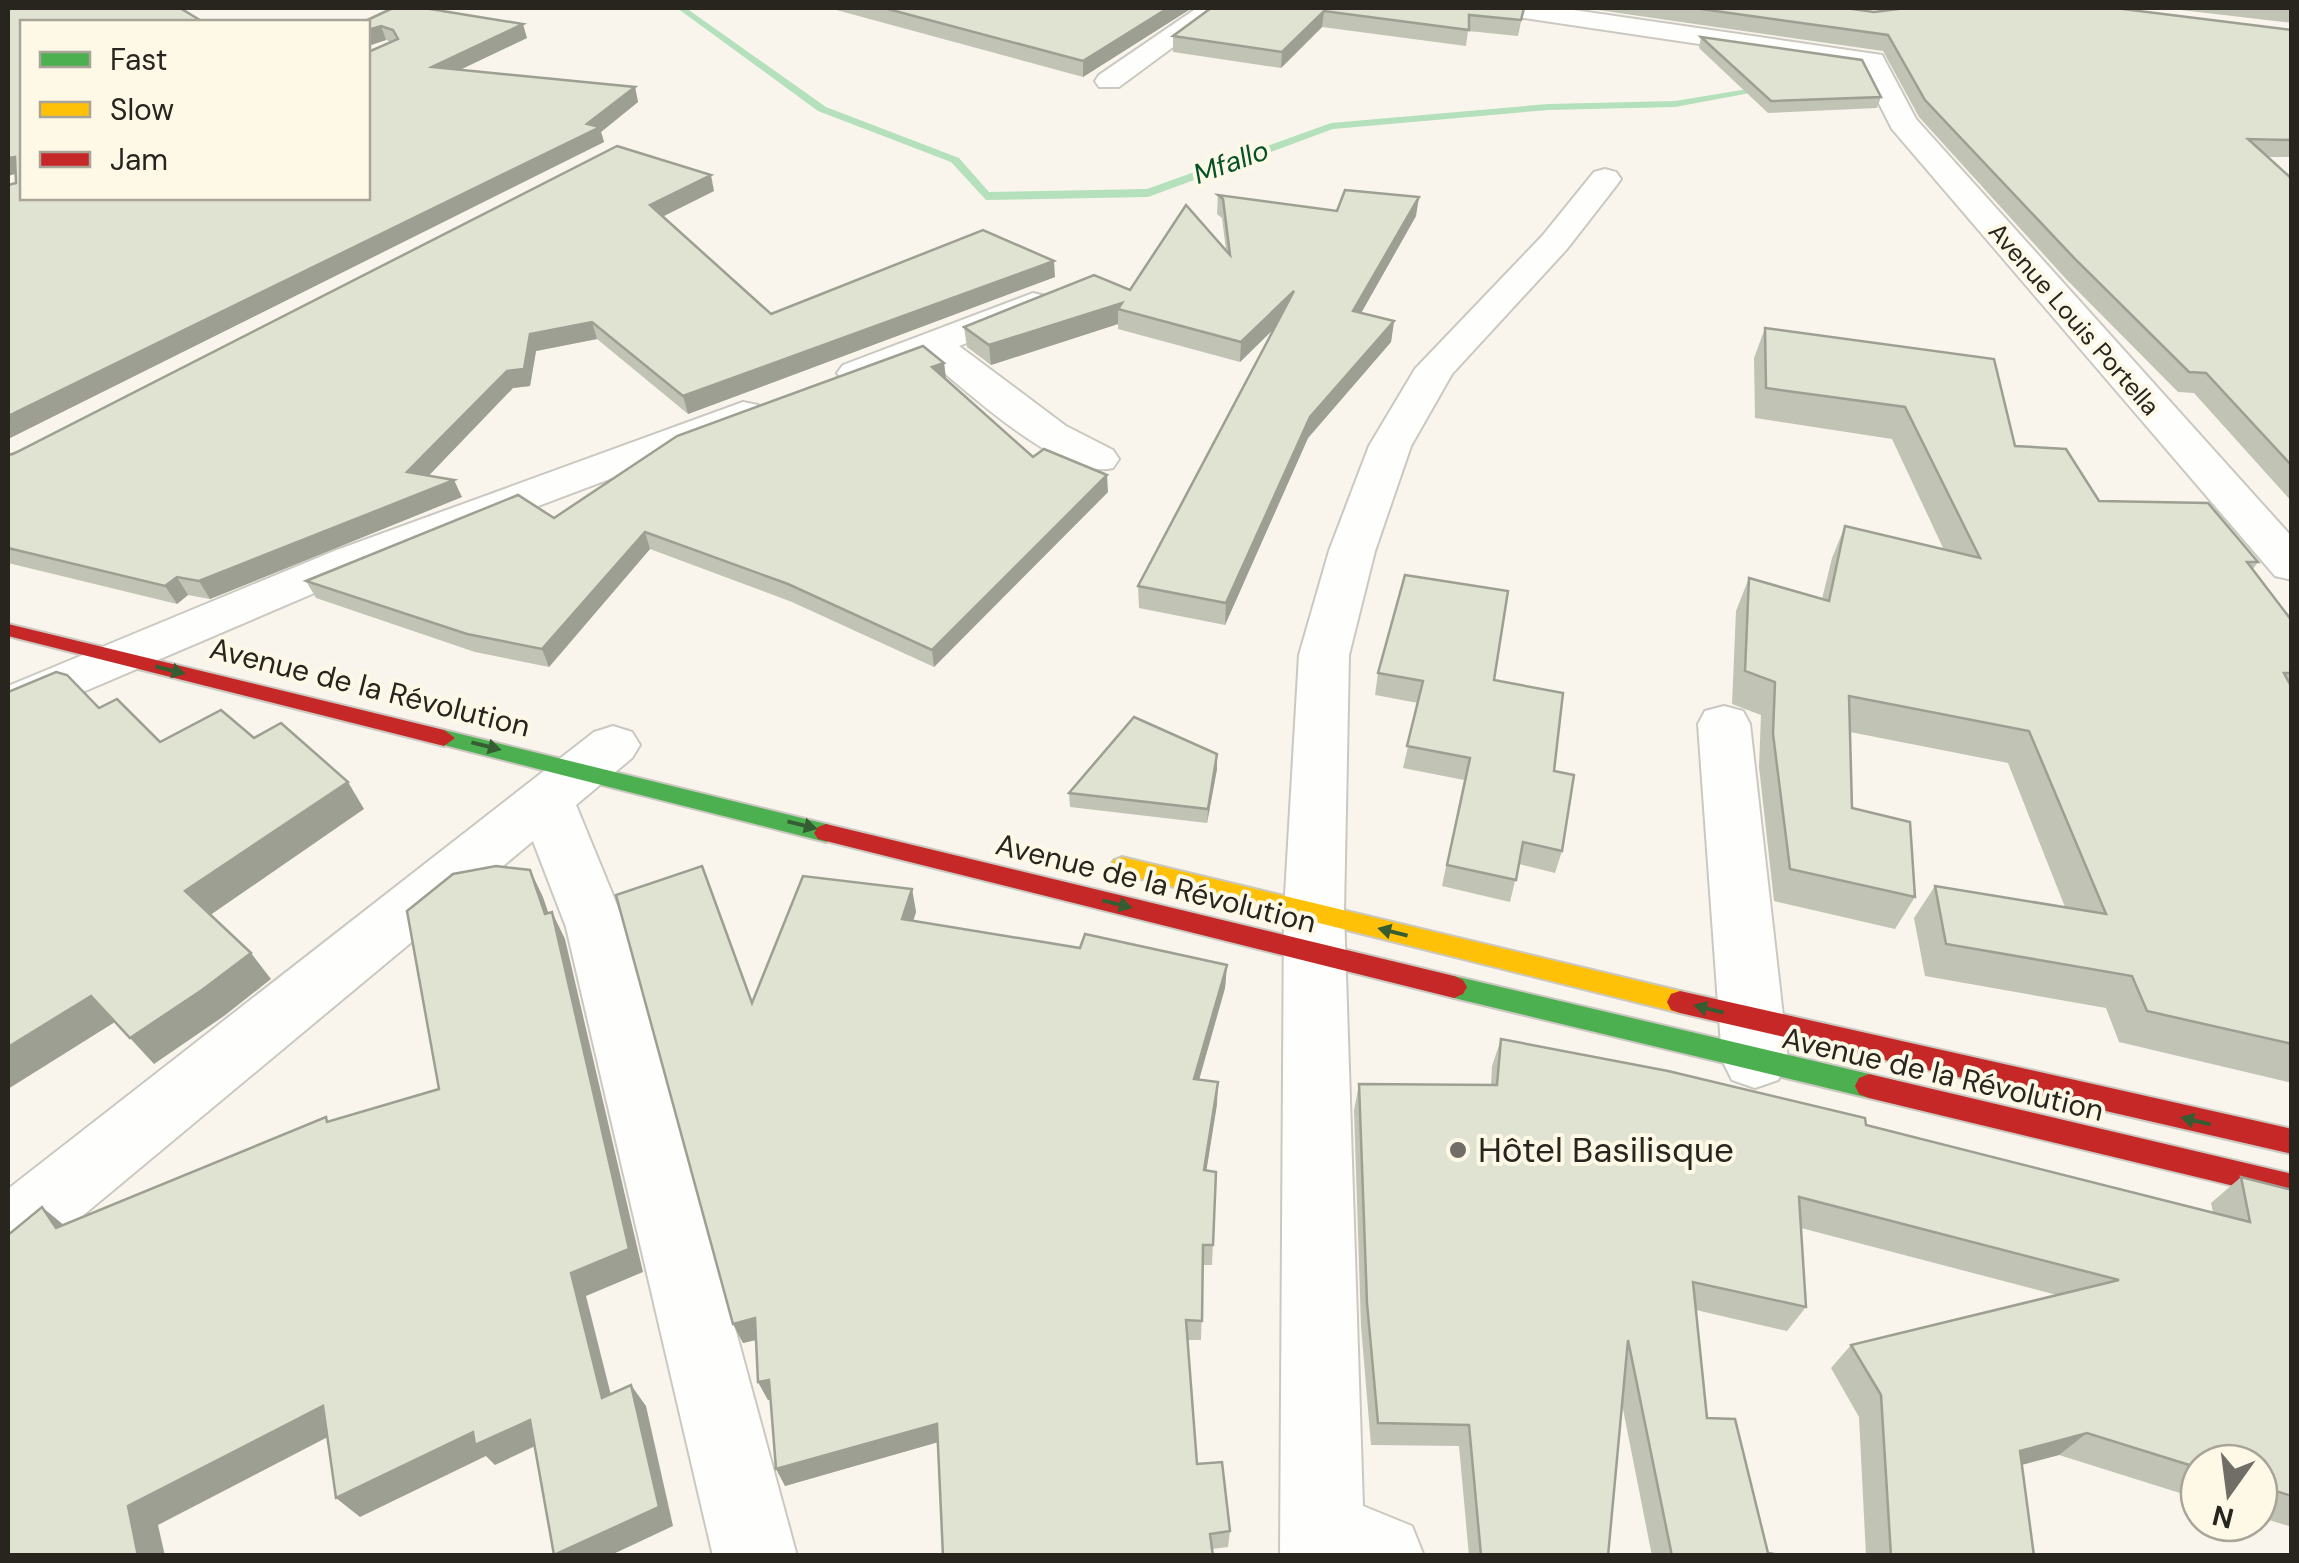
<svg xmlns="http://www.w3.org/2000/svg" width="2299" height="1563" viewBox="0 0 2299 1563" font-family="'DM Sans',sans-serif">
	<rect width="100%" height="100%" fill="#f9f5ec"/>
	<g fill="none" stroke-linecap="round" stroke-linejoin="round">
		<polygon fill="#b4e0bc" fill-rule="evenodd" points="677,8 686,8 826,107 959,158 989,192 1147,189 1331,123 1548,104 1675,101 1772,85 1777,88 1675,107 1548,110 1333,129 1148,197 986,200 951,162 818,111"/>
		<g stroke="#cbc8c1" stroke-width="4">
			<g id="street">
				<polygon points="1197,8 1226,8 1119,87 1099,87 1095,81 1099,75"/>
				<polygon points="1497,8 1560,8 1882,55 1916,119 2292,537 2292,580 2275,576 1892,129 1861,68 1510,16"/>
				<polygon points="1605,169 1616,172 1621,179 1616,186 1567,249 1452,374 1411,446 1375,551 1349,655 1344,912 1363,1506 1412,1526 1424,1556 1280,1556 1284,912 1299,655 1329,551 1369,446 1415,369 1543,235 1594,172"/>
				<path d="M1033 293 1046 296 1051 304 1046 312 959 346 1066 426 1113 450 1119 459 1113 468C1061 481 968 391 927 359L871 381H843L837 373 843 365Z"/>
				<polygon points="743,402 758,405 764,414 758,423 366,571 8,724 8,686 334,551"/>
				<polygon points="1724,706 1743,711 1750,724 1788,1060 1778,1080 1755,1088 1732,1080 1722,1060 1698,724 1705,711"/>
				<polygon points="613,726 632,732 640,745 632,758 576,805 626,927 797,1556 713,1556 566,927 533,841 33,1257 8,1267 8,1189 594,732"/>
			</g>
		</g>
		<g stroke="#cbc8c1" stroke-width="4">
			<g id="fast">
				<polygon points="444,730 826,824 834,827 838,833 834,839 826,842 436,743 433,738 436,733"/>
				<polygon points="1454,976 1869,1074 1879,1078 1883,1086 1879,1094 1869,1098 1454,998 1445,994 1441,987 1445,980"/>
			</g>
		</g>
		<g stroke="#cbc8c1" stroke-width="4">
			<polygon id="slow" points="1122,857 1680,991 1689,994 1693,1002 1689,1010 1680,1013 1114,872 1110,866 1114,860"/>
		</g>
		<g stroke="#cbc8c1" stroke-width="4">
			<g id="jam">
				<polygon points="8,624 444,730 455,738 444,746 8,636"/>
				<polygon points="826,824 1454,976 1463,980 1467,987 1463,994 1454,998 818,839 814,833 818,827"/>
				<polygon points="1680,991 2292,1129 2292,1154 1680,1013 1671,1010 1667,1002 1671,994"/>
				<polygon points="1869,1074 2292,1174 2292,1200 1869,1098 1859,1094 1855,1086 1859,1078"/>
			</g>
		</g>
		<use href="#street" fill="#fefefc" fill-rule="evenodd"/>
		<use href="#fast" fill="#4caf50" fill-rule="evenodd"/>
		<use href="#slow" fill="#ffc107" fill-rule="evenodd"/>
		<use href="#jam" fill="#c62828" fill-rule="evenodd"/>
	</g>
	<g fill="#c1c3b4">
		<polygon points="8,8 22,198 391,42 386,40 368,46 368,22 527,38 460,70 635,87 638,102 601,132 604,142 8,439 8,185 16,183"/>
		<polygon points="829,8 1192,8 1083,77"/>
		<polygon points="1211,8 1524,8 1518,36 1468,31 1466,46 1322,27 1281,68 1173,52 1173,36"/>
		<polygon points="1584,8 1845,8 1874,12 1897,9 1895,8 2115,8 2292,30 2292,157 2267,157 2292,179 2292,502 2194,393 2178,392 2066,279 1919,117 1883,51"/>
		<polygon points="2164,8 2292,8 2292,23"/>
		<polygon points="1701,37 1881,97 1877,108 1768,113 1699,48"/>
		<polygon points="714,191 663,216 771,314 1055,277 688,414 597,339 536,351 530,386 513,388 429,475 462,497 210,599 188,595 177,604 8,563 8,454"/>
		<polygon points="1218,195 1337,211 1416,216 1361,313 1394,321 1391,342 1308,438 1225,625 1139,608 1138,586 1274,329 1240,362 1118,329 1118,324 991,365 967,347 964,327 1130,290 1226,250 1222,218 1217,214"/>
		<polygon points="1765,328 2015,446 2099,501 2258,562 2253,569 2292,621 2292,1083 2119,1042 2106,1008 1925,976 1914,918 1935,886 2065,907 2008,763 1850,732 1852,808 1915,897 1895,929 1774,901 1759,767 1761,715 1732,704 1736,611 1749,578 1822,599 1832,558 1845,526 1944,550 1892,439 1755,418 1754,358"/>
		<polygon points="944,363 946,379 1033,457 1108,492 934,667 792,602 650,549 549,667 475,652 316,598 306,581 554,518"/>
		<polygon points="1378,673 1494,680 1554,771 1562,851 1555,873 1519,864 1510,902 1442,886 1464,780 1403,768 1418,703 1375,695"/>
		<polygon points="1217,769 1207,823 1070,807 1069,793"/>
		<polygon points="912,889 916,912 913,921 1080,948 1227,965 1225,988 1199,1080 1217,1104 1206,1171 1216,1172 1212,1265 1203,1265 1201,1340 1187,1340 1197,1464 1230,1531 1228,1547 1212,1549 938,1442 785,1486 770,1400 768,1400 758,1382 756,1340 743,1343 733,1324 752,1003"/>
		<polygon points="1501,1039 1866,1125 2213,1212 2211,1203 2241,1177 2292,1190 2292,1527 2259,1517 2259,1463 2199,1463 2199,1499 2059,1455 2022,1465 2034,1556 1866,1556 1859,1417 1831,1368 1851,1345 2057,1295 1801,1228 1806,1307 1787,1331 1696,1310 1707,1418 1768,1553 1785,1556 1652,1556 1622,1404 1608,1556 1469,1556 1459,1446 1371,1445 1361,1326 1354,1110 1359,1084 1491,1085 1492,1066"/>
	</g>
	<g fill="#9d9f92">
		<polygon points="1168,8 1192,8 1083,77 1083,61"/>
		<polygon points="1324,11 1322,27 1281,68 1282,52"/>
		<polygon points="523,24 527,38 436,81 432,67"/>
		<polygon points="381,26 386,40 368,46 368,30"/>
		<polygon points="635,87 638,102 601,132 604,142 8,439 8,416 587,124"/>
		<polygon points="15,157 22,172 8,176 8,158"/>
		<polygon points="711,175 714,191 654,221 650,205"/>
		<polygon points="1419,197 1416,216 1351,331 1353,311"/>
		<polygon points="1054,261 1055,277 688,414 683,396"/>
		<polygon points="1294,291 1292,311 1240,362 1241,342"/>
		<polygon points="1122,303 1118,309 1118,324 991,365 989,345"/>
		<polygon points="1394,321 1391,342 1308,438 1225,625 1226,603 1310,417"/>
		<polygon points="592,322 597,339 536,351 530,386 513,388 415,490 407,472 530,334"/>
		<polygon points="944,363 946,379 932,367"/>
		<polygon points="1107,475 1108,492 934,667 932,650"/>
		<polygon points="454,480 462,497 210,599 199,581"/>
		<polygon points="645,532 650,549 549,667 542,649"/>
		<polygon points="177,577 188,595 177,604 165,586"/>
		<polygon points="1217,754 1217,769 1207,823 1208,809"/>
		<polygon points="348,782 364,809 206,918 185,891"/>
		<polygon points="530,870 543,897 558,941 545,914"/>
		<polygon points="912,889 916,912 906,942 902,919"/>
		<polygon points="552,912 565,939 643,1272 586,1296 617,1419 602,1398 571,1273"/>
		<polygon points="251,953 271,979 224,1016 154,1064 130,1038"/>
		<polygon points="1227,965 1225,988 1193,1101 1194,1079"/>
		<polygon points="91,996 115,1022 8,1089 8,1047"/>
		<polygon points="1218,1082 1217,1104 1203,1192 1204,1170"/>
		<polygon points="42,1207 71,1231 56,1228"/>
		<polygon points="755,1318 764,1338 743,1343 733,1324"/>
		<polygon points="769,1380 778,1398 768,1400 758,1382"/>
		<polygon points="631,1385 646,1406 673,1526 609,1556 555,1556"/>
		<polygon points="323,1406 347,1427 158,1525 165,1556 138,1556 128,1506"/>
		<polygon points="530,1420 548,1440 495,1465 486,1456 360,1517 336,1498 473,1432"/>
		<polygon points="937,1424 942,1441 785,1486 776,1469"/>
		<polygon points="2087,1433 2059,1455 1994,1472 2020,1451"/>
	</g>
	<g fill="#e0e3d1" stroke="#9d9f92" stroke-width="2.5">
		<polygon points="8,8 180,8 203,22 22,22 22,198 368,198 368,52 398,39 393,30 381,26 368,30 368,22 363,22 393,8 424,8 523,24 432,67 635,87 587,124 600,127 8,416 8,185 16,183 15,157 8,158"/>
		<polygon points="884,8 1168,8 1083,61"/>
		<polygon points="1211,8 1524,8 1521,20 1469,15 1469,30 1324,11 1282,52 1173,36"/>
		<polygon points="1694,8 1845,8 1874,12 1898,9 1900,8 2115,8 2292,30 2292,140 2248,139 2292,179 2292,466 2206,373 2189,372 2076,260 1925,100 1888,35"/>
		<polygon points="1701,37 1862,60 1881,97 1771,101"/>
		<polygon points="617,146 711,175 650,205 771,314 983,230 1054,261 683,396 592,322 530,334 524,369 507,371 407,472 454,480 199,581 177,577 165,586 8,548 8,455 13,454"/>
		<polygon points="1345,190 1419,197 1353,311 1394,321 1310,417 1226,603 1138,586 1294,291 1241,342 1118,309 1122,303 989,345 964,327 1094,275 1130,290 1186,205 1230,255 1223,199 1218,195 1337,211"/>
		<polygon points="1765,328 1994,359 2015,446 2066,449 2099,501 2208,503 2258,562 2247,562 2292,621 2292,673 2284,673 2292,688 2292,1044 2147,1011 2132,976 1946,944 1935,886 2106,914 2029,731 1849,696 1852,808 1910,822 1915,897 1790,869 1773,734 1775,682 1745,671 1749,578 1829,601 1845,526 1980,558 1905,407 1766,388"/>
		<polygon points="923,346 944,363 932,367 1033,457 1044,449 1107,475 932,650 788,584 645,532 542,649 467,634 306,581 518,495 554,518 677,436"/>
		<polygon points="1405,575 1508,591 1494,680 1563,693 1554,771 1574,775 1562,851 1523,842 1516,880 1447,865 1470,758 1407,746 1423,681 1378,673"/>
		<polygon points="56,672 67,675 99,708 117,699 160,742 221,710 254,738 281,723 348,782 185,891 251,953 202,990 130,1038 91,996 8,1047 8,692"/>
		<polygon points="1134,717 1217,754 1208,809 1069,793"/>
		<polygon points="496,866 530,870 545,914 552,912 629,1249 571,1273 602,1398 631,1385 659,1507 554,1555 530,1420 475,1445 473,1432 336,1498 323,1406 128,1506 138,1556 8,1556 8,1235 42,1207 56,1228 326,1117 327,1122 439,1089 407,911 453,874"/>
		<polygon points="702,866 752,1003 803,876 912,889 902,919 1080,948 1085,934 1227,965 1194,1079 1218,1082 1204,1170 1216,1172 1213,1245 1203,1245 1202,1321 1186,1320 1197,1464 1222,1462 1230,1531 1210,1534 1213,1556 943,1556 937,1424 776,1469 769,1380 758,1382 755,1318 733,1324 616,895"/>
		<polygon points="1501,1039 1668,1071 1865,1118 1866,1125 2250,1222 2241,1177 2292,1190 2292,1496 2259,1486 2259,1463 2199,1463 2199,1468 2087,1433 2020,1451 2034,1556 1891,1556 1881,1395 1851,1345 2119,1280 1799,1197 1806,1307 1693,1282 1707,1418 1735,1419 1768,1553 1785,1556 1672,1556 1628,1340 1608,1556 1481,1555 1469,1425 1378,1423 1367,1303 1359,1084 1497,1085"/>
	</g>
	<defs><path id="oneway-solid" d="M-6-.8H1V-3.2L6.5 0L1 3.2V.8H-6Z" transform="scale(2.5)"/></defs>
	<g fill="#365c32">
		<use href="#oneway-solid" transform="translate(170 670) rotate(14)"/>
		<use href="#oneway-solid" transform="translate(486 746) rotate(14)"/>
		<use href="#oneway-solid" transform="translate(802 825) rotate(14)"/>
		<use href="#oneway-solid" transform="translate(1117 904) rotate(14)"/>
		<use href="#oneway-solid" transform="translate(1393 932) rotate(-166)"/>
		<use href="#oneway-solid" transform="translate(1709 1009) rotate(-166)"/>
		<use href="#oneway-solid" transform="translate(2196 1121) rotate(-167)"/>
	</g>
	<circle fill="#706e66" stroke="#fef8e7" stroke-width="4" cx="1458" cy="1150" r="10"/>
	<g text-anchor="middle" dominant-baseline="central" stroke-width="8" stroke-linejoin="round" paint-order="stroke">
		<g font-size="25" fill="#27251e" stroke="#fef8e7">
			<text transform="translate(2074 319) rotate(49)">Avenue Louis Portella</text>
		</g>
		<g font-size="28" font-style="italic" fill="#045227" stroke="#fef8e7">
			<text transform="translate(1231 162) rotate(-20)">Mfallo</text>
		</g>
		<g font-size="30" fill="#27251e" stroke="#fef8e7">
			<text transform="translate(370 687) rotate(14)">Avenue de la Révolution</text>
			<text transform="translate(1156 883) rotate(14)">Avenue de la Révolution</text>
			<text transform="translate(1943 1074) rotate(13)">Avenue de la Révolution</text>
		</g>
		<g font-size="35" fill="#27251e" stroke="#fef8e7" text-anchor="start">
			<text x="1478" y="1150">Hôtel Basilisque</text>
		</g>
	</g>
	<rect width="2299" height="1563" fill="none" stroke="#27251e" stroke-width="20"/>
	<rect x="20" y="20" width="350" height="180" fill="#fef8e7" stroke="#a8a497" stroke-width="2.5"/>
	<rect x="40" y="52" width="50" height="15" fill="#4caf50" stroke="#a8a497" stroke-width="2.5"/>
	<text x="110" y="70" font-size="30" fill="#27251e">Fast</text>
	<rect x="40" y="102" width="50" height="15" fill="#ffc107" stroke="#a8a497" stroke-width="2.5"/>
	<text x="110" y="120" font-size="30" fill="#27251e">Slow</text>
	<rect x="40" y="152" width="50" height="15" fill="#c62828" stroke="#a8a497" stroke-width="2.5"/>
	<text x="110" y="170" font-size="30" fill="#27251e">Jam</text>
	<g transform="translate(2229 1493) rotate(194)"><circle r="48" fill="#fef8e7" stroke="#a8a497" stroke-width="2.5"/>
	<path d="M0-8L18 38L0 25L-18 38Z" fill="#706e66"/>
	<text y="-15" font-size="28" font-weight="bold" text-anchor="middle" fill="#27251e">N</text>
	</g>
</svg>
